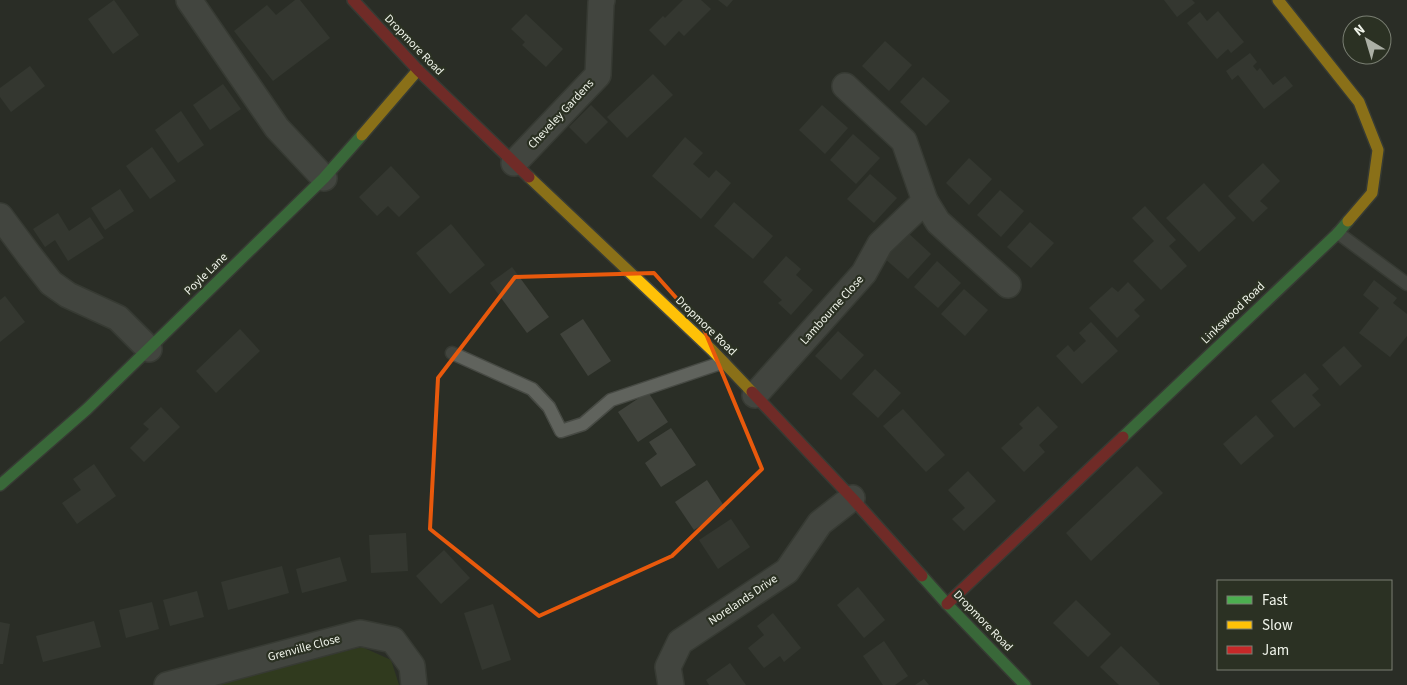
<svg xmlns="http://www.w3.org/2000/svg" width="1407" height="685" viewBox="0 0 1407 685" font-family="'Source Sans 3',sans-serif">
	<rect width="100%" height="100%" fill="#2a2e26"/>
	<polygon fill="#394b15" points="362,647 391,660 399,685 212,685"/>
	<g fill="#40433c">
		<polygon points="114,0 139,35 113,54 88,19"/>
		<polygon points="295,0 300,0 330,38 273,81 234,31 267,5 276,15"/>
		<polygon points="683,0 701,0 711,9 684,36 679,31 665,46 649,30 663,16 665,18"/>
		<polygon points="718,0 733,0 727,7"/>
		<polygon points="1164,0 1192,0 1195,3 1177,17"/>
		<polygon points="1218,11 1244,42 1231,53 1228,49 1217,59 1187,23 1200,12 1207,21"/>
		<polygon points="526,14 563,49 546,67 522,45 525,42 511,29"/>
		<polygon points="885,41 912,65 889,91 862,66"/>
		<polygon points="1250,53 1257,62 1253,66 1257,71 1260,68 1273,85 1285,76 1293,86 1264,109 1238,75 1232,80 1226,71"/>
		<polygon points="30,66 45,86 11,112 0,97 0,88"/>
		<polygon points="653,74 673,95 627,138 607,117"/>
		<polygon points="923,77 950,101 926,126 900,102"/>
		<polygon points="223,84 241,109 210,130 193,105"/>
		<polygon points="591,105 608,122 586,144 569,127"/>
		<polygon points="822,105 848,128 825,154 799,130"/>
		<polygon points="181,111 204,145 178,163 155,130"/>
		<polygon points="853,134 880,158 856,184 830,160"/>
		<polygon points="685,137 703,153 693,164 709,178 716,170 731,183 701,219 652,176"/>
		<polygon points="152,147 176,181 150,199 126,166"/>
		<polygon points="969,158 992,179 969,205 946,183"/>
		<polygon points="1263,163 1280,181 1260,201 1268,208 1253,222 1228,196"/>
		<polygon points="391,166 420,197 399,217 388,206 377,216 359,197"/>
		<polygon points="870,174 897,198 874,223 847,199"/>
		<polygon points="1204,183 1236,218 1199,252 1166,218"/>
		<polygon points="120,189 134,211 105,230 91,208"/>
		<polygon points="1000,190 1024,211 1001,237 977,215"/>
		<polygon points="734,202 773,236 753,259 714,226"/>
		<polygon points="1145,206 1176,240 1169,246 1187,266 1161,290 1133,261 1154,241 1132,218"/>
		<polygon points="58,213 69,231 90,217 104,238 68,261 55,240 45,247 33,229"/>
		<polygon points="1030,222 1054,243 1031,268 1007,247"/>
		<polygon points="451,224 485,265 450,294 416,253"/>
		<polygon points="907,232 931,254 908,279 884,258"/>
		<polygon points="786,256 801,269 796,275 813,290 791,315 778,303 782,300 763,282"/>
		<polygon points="937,261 961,283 938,308 914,287"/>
		<polygon points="512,267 549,317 527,333 490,283"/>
		<polygon points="1374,280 1397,298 1393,303 1407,314 1407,336 1390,357 1359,333 1379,308 1363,295"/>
		<polygon points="1128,282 1145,300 1134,310 1140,316 1117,338 1089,308 1112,287 1118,292"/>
		<polygon points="964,289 988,310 965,336 941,314"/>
		<polygon points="5,296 25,322 0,342 0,300"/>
		<polygon points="583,319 611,361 588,376 560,334"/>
		<polygon points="1091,322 1118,351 1082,384 1056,356 1068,345 1074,352 1086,341 1079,333"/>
		<polygon points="240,329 260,351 216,393 196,371"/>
		<polygon points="838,331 864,355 841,380 815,356"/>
		<polygon points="1344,346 1362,366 1340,386 1322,365"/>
		<polygon points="875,369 901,393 878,418 852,394"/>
		<polygon points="1305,373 1319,389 1312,395 1321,405 1294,428 1271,401"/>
		<polygon points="648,392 668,422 638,442 618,412"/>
		<polygon points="1038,406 1058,427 1039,445 1045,452 1024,472 1001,448 1023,428 1019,424"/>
		<polygon points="161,407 180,427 144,462 130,448 149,429 143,424"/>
		<polygon points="903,409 945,455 926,472 883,426"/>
		<polygon points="1256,415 1274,436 1241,465 1223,444"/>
		<polygon points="671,428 696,465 661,487 645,463 657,454 649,442"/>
		<polygon points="94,464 116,496 77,524 62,503 81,490 73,479"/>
		<polygon points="1137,466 1163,493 1091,561 1066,533"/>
		<polygon points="968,471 996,501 964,531 952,519 965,508 948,490"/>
		<polygon points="707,480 726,509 694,530 675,502"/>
		<polygon points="731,519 750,547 718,569 699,540"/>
		<polygon points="406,533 408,571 371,573 369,535"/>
		<polygon points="444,550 470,578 441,604 416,576"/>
		<polygon points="340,557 347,581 302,593 296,569"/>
		<polygon points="282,566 289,593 228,610 221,582"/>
		<polygon points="858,587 885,620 864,638 837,605"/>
		<polygon points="197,591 204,617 170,626 163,600"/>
		<polygon points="1076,600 1111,634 1088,657 1053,623"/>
		<polygon points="152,602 159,629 126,638 119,610"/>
		<polygon points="493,604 511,660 482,670 464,613"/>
		<polygon points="773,613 801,648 784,662 780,656 764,668 748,648 764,635 757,626"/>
		<polygon points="94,621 101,647 43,662 36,636"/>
		<polygon points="0,622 10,624 3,664 0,664"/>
		<polygon points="884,641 908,676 895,685 883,685 863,656"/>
		<polygon points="1121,646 1160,684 1159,685 1119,685 1100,667"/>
		<polygon points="730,663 746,685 709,685 706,680"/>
		<polygon points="924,679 929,685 915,685"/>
	</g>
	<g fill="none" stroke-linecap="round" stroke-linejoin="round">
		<g stroke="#474a44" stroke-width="15">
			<g id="lane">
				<polyline points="1338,233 1407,284"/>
				<polyline points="452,353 532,389 549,407 561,431 583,424 611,400 724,362"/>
			</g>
		</g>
		<g stroke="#474a44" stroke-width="28">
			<g id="street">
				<polyline points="189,0 277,128 324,178"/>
				<polyline points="845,86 904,141 925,201 938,222 1008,285"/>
				<polyline points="514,163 598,75 601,3 602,0"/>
				<polyline points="0,216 29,255 51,283 68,295 118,318 149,349"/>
				<polyline points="755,395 864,273 880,244 925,201"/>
				<polyline points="167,685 360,633 393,640 412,666 414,685"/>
				<polyline points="671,685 668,667 680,642 787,571 820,523 852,498"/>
			</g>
		</g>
		<g stroke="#474a44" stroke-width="14">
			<g id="fast">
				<polyline points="1123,437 1338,233 1348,221"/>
				<polyline points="0,485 87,409 324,178 362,135"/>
				<polyline points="922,576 947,604 1025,685"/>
			</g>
		</g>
		<g stroke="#474a44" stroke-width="14">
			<g id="slow">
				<polyline points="1278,0 1359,102 1378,150 1372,193 1348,221"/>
				<polyline points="362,135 418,70"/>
				<polyline points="529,177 712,350 752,392"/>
			</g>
		</g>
		<g stroke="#474a44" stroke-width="14">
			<g id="jam">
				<polyline points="353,0 418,70 529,177"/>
				<polyline points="752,392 852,498 922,576"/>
				<polyline points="947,604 1123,437"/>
			</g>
		</g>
		<use href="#lane" stroke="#60635d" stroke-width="12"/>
		<use href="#street" stroke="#60635d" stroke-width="25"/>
		<use href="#fast" stroke="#4caf50" stroke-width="11"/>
		<use href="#slow" stroke="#ffc107" stroke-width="11"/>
		<use href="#jam" stroke="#c62828" stroke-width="11"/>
	</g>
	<path d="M0 0H1407V685H0ZM654 273 704 329 762 469 672 556 539 616 430 529 438 378 515 277Z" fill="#2a2e26" fill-opacity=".55" fill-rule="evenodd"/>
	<path fill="none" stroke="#e8590c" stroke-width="4" stroke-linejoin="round" d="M654 273 704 329 762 469 672 556 539 616 430 529 438 378 515 277Z"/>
	<g text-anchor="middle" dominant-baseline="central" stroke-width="4.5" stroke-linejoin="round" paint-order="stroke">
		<g font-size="12" fill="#f0f4ea" stroke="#2b3123">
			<text transform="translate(414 45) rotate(46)">Dropmore Road</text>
			<text transform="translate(561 114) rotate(-47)">Cheveley Gardens</text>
			<text transform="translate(206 274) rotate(-44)">Poyle Lane</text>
			<text transform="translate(832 310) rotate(-48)">Lambourne Close</text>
			<text transform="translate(1233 313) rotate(-44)">Linkswood Road</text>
			<text transform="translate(706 326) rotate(44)">Dropmore Road</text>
			<text transform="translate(743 600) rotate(-34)">Norelands Drive</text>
			<text transform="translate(983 621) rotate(46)">Dropmore Road</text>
			<text transform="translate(304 648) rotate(-15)">Grenville Close</text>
		</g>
	</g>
	<rect x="1217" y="580" width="175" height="90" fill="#2b3123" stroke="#7a7f73"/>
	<rect x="1227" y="596" width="25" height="8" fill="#4caf50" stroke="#7a7f73"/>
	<text x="1262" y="605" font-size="15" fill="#f0f4ea">Fast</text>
	<rect x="1227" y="621" width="25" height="8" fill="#ffc107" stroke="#7a7f73"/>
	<text x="1262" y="630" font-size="15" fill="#f0f4ea">Slow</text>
	<rect x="1227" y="646" width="25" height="8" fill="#c62828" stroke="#7a7f73"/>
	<text x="1262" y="655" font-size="15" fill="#f0f4ea">Jam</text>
	<g transform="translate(1367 40) rotate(322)"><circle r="24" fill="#2b3123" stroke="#7a7f73"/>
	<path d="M0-4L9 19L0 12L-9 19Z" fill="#abafa5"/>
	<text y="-8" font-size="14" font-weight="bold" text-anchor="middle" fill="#f0f4ea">N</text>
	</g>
</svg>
